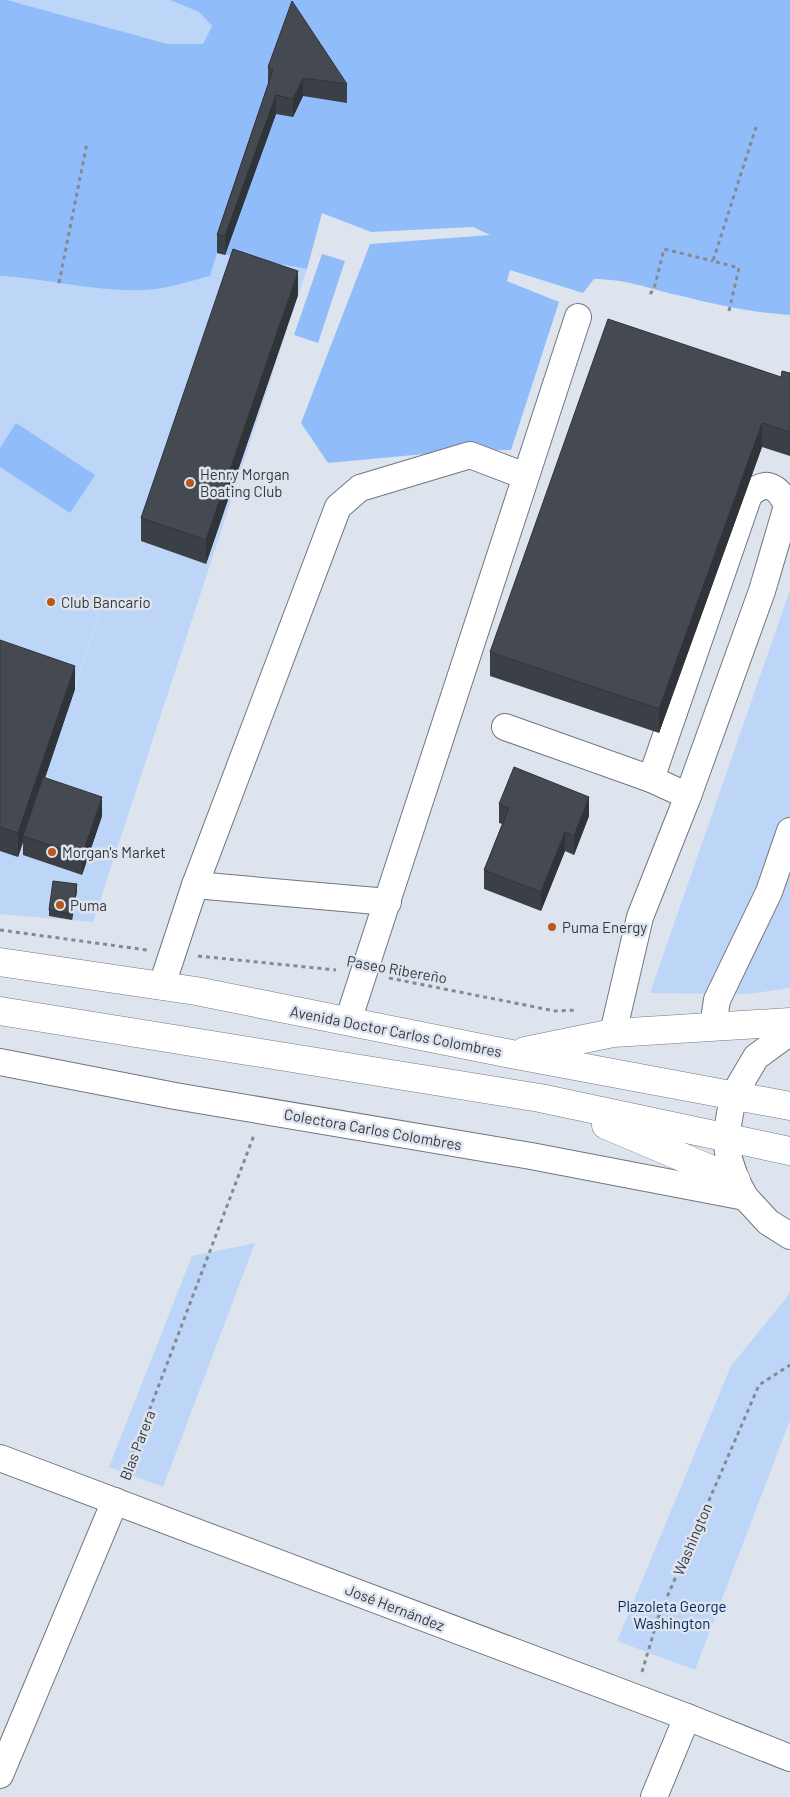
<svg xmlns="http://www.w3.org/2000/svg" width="790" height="1797" viewBox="0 0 790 1797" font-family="Barlow,sans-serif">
	<rect width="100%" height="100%" fill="#dde4ee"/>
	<g fill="#bdd6f8" fill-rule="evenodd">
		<polygon points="7,0 170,0 199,12 212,26 203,44 168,44"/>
		<path d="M217 253 307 269 93 922 0 914V276L107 288H163L182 283ZM117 560 63 725H62Z"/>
		<polygon points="790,590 790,988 747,994 650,993"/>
		<polygon points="255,1243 163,1487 109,1467 192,1256"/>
		<polygon points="790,1293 790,1420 695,1670 617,1641 731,1366"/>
	</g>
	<g fill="#90bdfa">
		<path d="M0 0H7L168 44H203L212 26 199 12 170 0H790V315C752 313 714 304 677 295 646 288 626 279 594 279L583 293 510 270 507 281 559 302 511 450 457 451 328 463 301 423 370 244 490 235 473 227 371 232 322 213 307 269 217 253 210 276C189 281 168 289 146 290 97 292 49 279 0 276Z"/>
		<polygon points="322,254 345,261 318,343 294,335"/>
		<polygon points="16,423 95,475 70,513 0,467 0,448"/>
	</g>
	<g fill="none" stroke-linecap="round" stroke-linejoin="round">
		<g stroke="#717780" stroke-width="28">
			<g id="minor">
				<polyline points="505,727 651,779 688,796"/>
				<polyline points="195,885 388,902"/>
				<polyline points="162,985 195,885 338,507 360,488 470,455 525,476"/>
				<polyline points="348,1021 578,317"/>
				<polyline points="713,1026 717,1000 769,892 790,831"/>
				<polyline points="790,1032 756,1057 733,1096 726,1137 729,1159 736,1180 745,1197 768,1222 790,1236"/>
				<path d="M613 1033 640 917 688 796 762 591 787 506C779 487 766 478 749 495L651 779"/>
				<polyline points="0,1062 175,1096 531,1156 745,1197"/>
				<polyline points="0,1458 687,1717 790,1758"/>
				<polyline points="0,1775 115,1501"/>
				<polyline points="654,1797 687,1717"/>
			</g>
		</g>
		<g stroke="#717780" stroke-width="29">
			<g id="major">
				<polyline points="0,962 196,991 511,1054 790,1106"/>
				<polyline points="0,1011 540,1098 790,1151"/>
				<polyline points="525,1051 613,1033 790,1022"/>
				<polyline points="606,1125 736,1180"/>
			</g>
		</g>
		<g stroke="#858a91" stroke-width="3" stroke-dasharray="4 4" stroke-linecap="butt">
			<polyline points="59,283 87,143"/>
			<polyline points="650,294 654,289 664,249 713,261"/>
			<polyline points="729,311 739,268 713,261 756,127"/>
			<polyline points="0,930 147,950"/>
			<polyline points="198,956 336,970"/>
			<polyline points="389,978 555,1011 577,1010"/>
			<polyline points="124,1477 254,1135"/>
			<polyline points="642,1672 658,1618 759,1385 790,1365"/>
		</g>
		<use href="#minor" stroke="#fff" stroke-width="26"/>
		<use href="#major" stroke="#fff" stroke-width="28"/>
	</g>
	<g fill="#3b4047">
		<polygon points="268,67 347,84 347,103 303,96 293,117 276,114 225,255 217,253 217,235 268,84"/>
		<polygon points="298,295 206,564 141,541 141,518"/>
		<polygon points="790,373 790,456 762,447 659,733 490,676 490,652 781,377"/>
		<polygon points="0,640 75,689 45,778 102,816 82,875 23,855 23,842 18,857 0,851"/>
		<polygon points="499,804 589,816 574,855 565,851 541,911 484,889 484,870 502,824 499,823"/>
		<polygon points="77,891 72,920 49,916 49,910"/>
	</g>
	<g fill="#303439">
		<polygon points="303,78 303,96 293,117 293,99"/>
		<polygon points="276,95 276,114 225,255 225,236"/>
		<polygon points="298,271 298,295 206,564 206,540"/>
		<polygon points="762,423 762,447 659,733 659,709"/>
		<polygon points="75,666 75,689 25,837 23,836 23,842 18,857 18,833"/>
		<polygon points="102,797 102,816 82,875 82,856"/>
		<polygon points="589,797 589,816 574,855 574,836"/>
		<polygon points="565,832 565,851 541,911 541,892"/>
		<polygon points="77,884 77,891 72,920 72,914"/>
	</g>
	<g fill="#454a52" stroke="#303439">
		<polygon points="292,1 347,84 303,78 293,99 276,95 225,236 217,235 273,70 268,67"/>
		<polygon points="233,249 298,271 206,540 141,518"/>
		<polygon points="608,319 781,377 782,371 790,373 790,432 762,423 659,709 490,652"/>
		<polygon points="0,640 75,666 18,833 0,827"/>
		<polygon points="514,767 589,797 574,836 565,832 541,892 484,870 509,808 499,804"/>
		<polygon points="43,777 102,797 82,856 23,836"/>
		<polygon points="53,881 77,884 72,914 49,910"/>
	</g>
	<g fill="#b9571c" stroke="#dde4ee" stroke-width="2">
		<circle cx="190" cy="483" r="5"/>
		<circle cx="51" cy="602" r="5"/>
		<circle cx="52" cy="852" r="5"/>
		<circle cx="60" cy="905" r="5"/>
		<circle cx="552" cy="927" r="5"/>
	</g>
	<g text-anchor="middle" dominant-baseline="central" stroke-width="5" stroke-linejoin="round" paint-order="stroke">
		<g font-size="15" fill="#36393d" stroke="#dde4ee" text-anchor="start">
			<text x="200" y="474">Henry Morgan<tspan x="200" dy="17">Boating Club</tspan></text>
			<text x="61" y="602">Club Bancario</text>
			<text x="62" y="852">Morgan's Market</text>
			<text x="70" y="905">Puma</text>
			<text x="562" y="927">Puma Energy</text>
		</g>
		<g font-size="15" fill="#36393d" stroke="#dde4ee">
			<text transform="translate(397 969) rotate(10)">Paseo Ribereño</text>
			<text transform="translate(396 1031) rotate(11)">Avenida Doctor Carlos Colombres</text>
			<text transform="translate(373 1129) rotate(10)">Colectora Carlos Colombres</text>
			<text transform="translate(137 1445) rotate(-69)">Blas Parera</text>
			<text transform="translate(692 1539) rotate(-67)">Washington</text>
			<text transform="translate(395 1607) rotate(21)">José Hernández</text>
		</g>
		<g font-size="15" fill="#00275c" stroke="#dde4ee">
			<text x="672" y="1606">Plazoleta George<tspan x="672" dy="17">Washington</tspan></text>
		</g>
	</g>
</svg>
